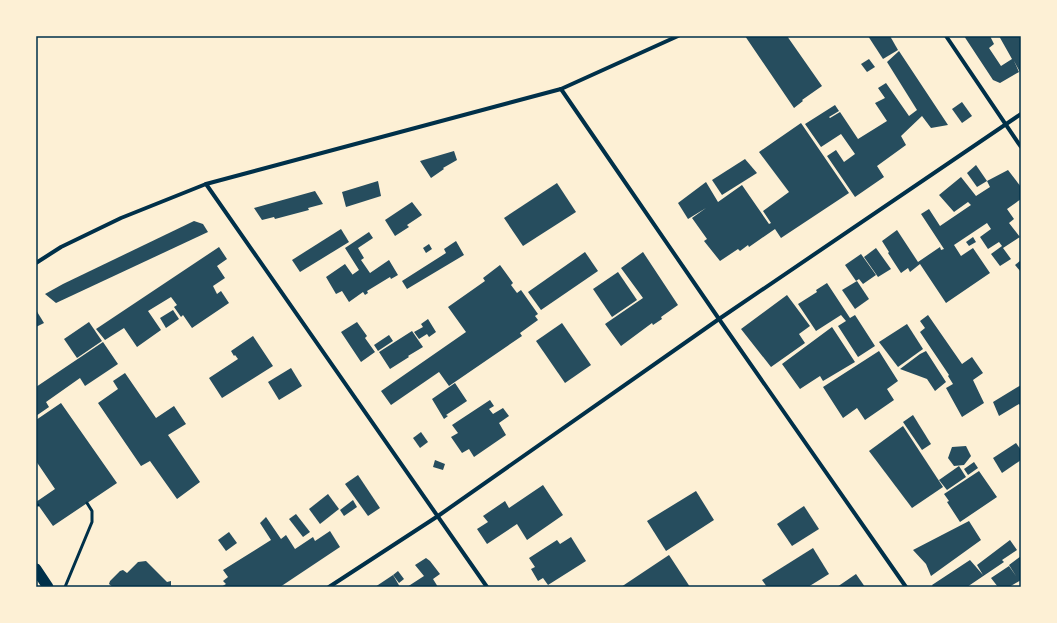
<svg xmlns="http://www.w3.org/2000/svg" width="1057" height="623" viewBox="0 0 1057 623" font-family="Manrope,sans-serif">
	<rect width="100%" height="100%" fill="#fdf0d5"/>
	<g fill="#264d5e">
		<polygon points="745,36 787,36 822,86 802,100 803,101 794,108"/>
		<polygon points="868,36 890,36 898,50 883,59"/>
		<polygon points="964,36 990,36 994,44 989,48 1001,66 1012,59 999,36 1021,36 1021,74 1014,61 1019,72 1000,83 993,80"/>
		<polygon points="899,51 948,125 931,128 922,116 901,136 906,145 877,166 884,177 855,197 827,156 836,150 844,162 855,154 841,134 821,147 805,124 835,105 839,111 829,117 830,118 840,112 858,139 887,121 875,103 885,98 878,88 886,83 909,116 917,110 887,62"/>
		<polygon points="869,59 875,67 867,72 861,64"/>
		<polygon points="962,102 972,116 962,123 952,109"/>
		<polygon points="801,123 849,193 781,238 775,229 749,247 748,245 740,251 738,249 720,261 704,241 707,239 692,218 706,208 688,219 678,203 706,182 718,202 742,185 769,224 771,223 763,211 789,192 759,152"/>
		<polygon points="454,151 457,160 443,168 444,169 431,178 420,161"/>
		<polygon points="745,159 757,173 722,195 712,180"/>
		<polygon points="976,165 987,181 977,187 967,173"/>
		<polygon points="1008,170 1021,187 1021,199 1007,209 1014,219 1009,223 1020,237 1003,248 1011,259 1000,266 991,254 1002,246 999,242 988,249 980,237 991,229 987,223 954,245 961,256 973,248 990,273 946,303 920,264 910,272 908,268 901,273 888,253 889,252 882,241 897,230 918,262 940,247 941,250 944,249 921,214 929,209 940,226 971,205 968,202 954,212 939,195 961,177 976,196 990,187 987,181"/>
		<polygon points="378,181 381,196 346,207 342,192"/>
		<polygon points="557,183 576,212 523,246 504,218"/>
		<polygon points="315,191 323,204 308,208 309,210 275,219 274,217 262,220 254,208"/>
		<polygon points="412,202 422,215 407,225 409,227 395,236 385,220"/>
		<polygon points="194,221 203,224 208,232 56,303 45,294 63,284"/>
		<polygon points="341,229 349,242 300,272 292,260"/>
		<polygon points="369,232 373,238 358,248 364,258 361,260 370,273 389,260 398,275 391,279 390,277 367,291 368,293 365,295 363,292 349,302 342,291 336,294 326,277 345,264 357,281 352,275 359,270 345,248"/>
		<polygon points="973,237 976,242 969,246 966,242"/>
		<polygon points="456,241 464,255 407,289 402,281 446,253 444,249"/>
		<polygon points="429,244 432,249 426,253 423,248"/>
		<polygon points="219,247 227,259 217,266 225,278 213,286 217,294 221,291 229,303 192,328 183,315 181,317 174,307 177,305 171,297 148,311 161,330 137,347 124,328 105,340 96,329"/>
		<polygon points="876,248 891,269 878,277 864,257"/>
		<polygon points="585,252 598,271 541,310 528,292"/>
		<polygon points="643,252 678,305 661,317 662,319 653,325 652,323 621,346 605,324 643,298 621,268"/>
		<polygon points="861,254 876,275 863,284 859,279 856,281 845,265"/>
		<polygon points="1021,260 1021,272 1015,265"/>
		<polygon points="500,265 513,283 511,285 517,293 521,290 538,314 535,316 538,320 520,333 522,336 449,386 439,372 391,405 381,391 466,332 448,307 485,281 483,278"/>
		<polygon points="618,272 637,300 612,317 593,289"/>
		<polygon points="857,281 869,299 855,309 842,290"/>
		<polygon points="827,283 850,318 855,315 875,346 858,357 838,326 846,321 841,315 816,331 798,304 817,292 816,290"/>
		<polygon points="787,295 810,326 799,334 805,343 771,367 741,329"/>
		<polygon points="36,310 44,323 36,327"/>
		<polygon points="173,310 179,319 166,328 160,318"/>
		<polygon points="928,315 962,364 972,357 983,373 973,380 984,403 962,417 946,388 953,384 948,376 949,375 920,332 925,328 920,321"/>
		<polygon points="428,319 436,332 429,337 427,334 419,339 414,332 423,327 421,324"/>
		<polygon points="89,322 102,341 77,358 64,339"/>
		<polygon points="357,322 367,336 365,338 375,352 361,362 341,332"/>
		<polygon points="562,323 591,365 565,383 536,341"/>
		<polygon points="907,324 923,349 898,367 879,342"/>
		<polygon points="832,327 855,362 823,381 820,376 800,389 782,364"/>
		<polygon points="412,331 423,347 408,356 409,357 390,369 379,352"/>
		<polygon points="389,335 393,341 378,351 374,345"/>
		<polygon points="253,336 273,366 222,398 209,378 238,359 235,355 234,356 231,351"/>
		<polygon points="103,342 118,364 85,386 80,378 46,402 49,407 36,416 36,387"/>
		<polygon points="879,351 898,381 887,389 894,400 865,420 857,408 843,418 823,387"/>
		<polygon points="926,351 946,382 935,391 927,379 900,369 920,354"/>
		<polygon points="291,368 302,386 279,400 268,382"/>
		<polygon points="125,373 156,418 174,406 186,424 168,435 200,482 177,499 150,461 141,466 98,403 118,389 113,381"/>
		<polygon points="455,383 467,401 446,415 448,416 444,419 432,399"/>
		<polygon points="1021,385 1021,406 1019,404 999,416 993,402"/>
		<polygon points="490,400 494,406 489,409 493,414 503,408 509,416 499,423 506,435 474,457 469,449 462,453 451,437 458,433 452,425"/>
		<polygon points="61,403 117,483 53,526 36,502 55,489 36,461 36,420"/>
		<polygon points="913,415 931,444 922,450 903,422"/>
		<polygon points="903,426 943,487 912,508 869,451"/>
		<polygon points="421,432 428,442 420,448 413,438"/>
		<polygon points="1016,443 1021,450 1021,460 1002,473 993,458"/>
		<polygon points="966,446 971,456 964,465 954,466 948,458 952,447"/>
		<polygon points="435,460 445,464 443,470 433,467"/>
		<polygon points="974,462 978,468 968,475 964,469"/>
		<polygon points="959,466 966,477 947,490 939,480"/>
		<polygon points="979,471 997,497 960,522 947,502 949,501 944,494"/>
		<polygon points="358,475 380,508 368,516 345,484"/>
		<polygon points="543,485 563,515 527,540 517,524 487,544 477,529 488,522 483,516 505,501 509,508"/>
		<polygon points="696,491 714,520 666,551 647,521"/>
		<polygon points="328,494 339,509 320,524 309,509"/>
		<polygon points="353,500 357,507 344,516 340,510"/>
		<polygon points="804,506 819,529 792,546 777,524"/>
		<polygon points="296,514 310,532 303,537 289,519"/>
		<polygon points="266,517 281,539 286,535 295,549 313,537 315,541 330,531 340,547 280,587 221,587 226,584 223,581 228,577 223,570 271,540 260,523"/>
		<polygon points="969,521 981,540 931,576 926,564 913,550"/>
		<polygon points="229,532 237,543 226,551 218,540"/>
		<polygon points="571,537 586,561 548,585 543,578 538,581 531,569 535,567 529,558 557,540 560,544"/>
		<polygon points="1010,540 1017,550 1002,560 1004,562 967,587 933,587 932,585 970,560 983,575 977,565"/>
		<polygon points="813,548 829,574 808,587 767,587 762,580"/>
		<polygon points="669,555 690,587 621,587"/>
		<polygon points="1021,556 1021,580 1009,587 998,587 991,578 1009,566 1016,576 1009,565"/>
		<polygon points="426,558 430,561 440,574 433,579 438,587 407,587 424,576 415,565"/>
		<polygon points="146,561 167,582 171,581 171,587 113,587 109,584 110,581 120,571 123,570 127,573 138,562"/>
		<polygon points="398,571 404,579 399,583 393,575"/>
		<polygon points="856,574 865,587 837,587"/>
		<polygon points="393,575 400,587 375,587"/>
	</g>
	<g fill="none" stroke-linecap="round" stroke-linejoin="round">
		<g stroke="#003049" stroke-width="3">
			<polyline points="36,505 38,505"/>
			<polyline points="65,587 92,522 92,511 87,503"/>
		</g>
		<g stroke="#003049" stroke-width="4">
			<polyline points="946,36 1021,147"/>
			<polyline points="561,89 719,319 906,587"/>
			<polyline points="206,184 487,587"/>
			<polyline points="36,263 61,247 121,218 206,184 561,89 678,36"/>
			<polyline points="329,587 438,516 719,319 1021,114"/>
		</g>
		<polyline stroke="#003049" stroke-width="11" points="36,569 48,587"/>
	</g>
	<rect width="1057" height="623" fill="none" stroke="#fdf0d5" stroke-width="74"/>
	<rect x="37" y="37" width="983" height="549" fill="none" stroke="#003049" stroke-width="1.5"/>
</svg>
